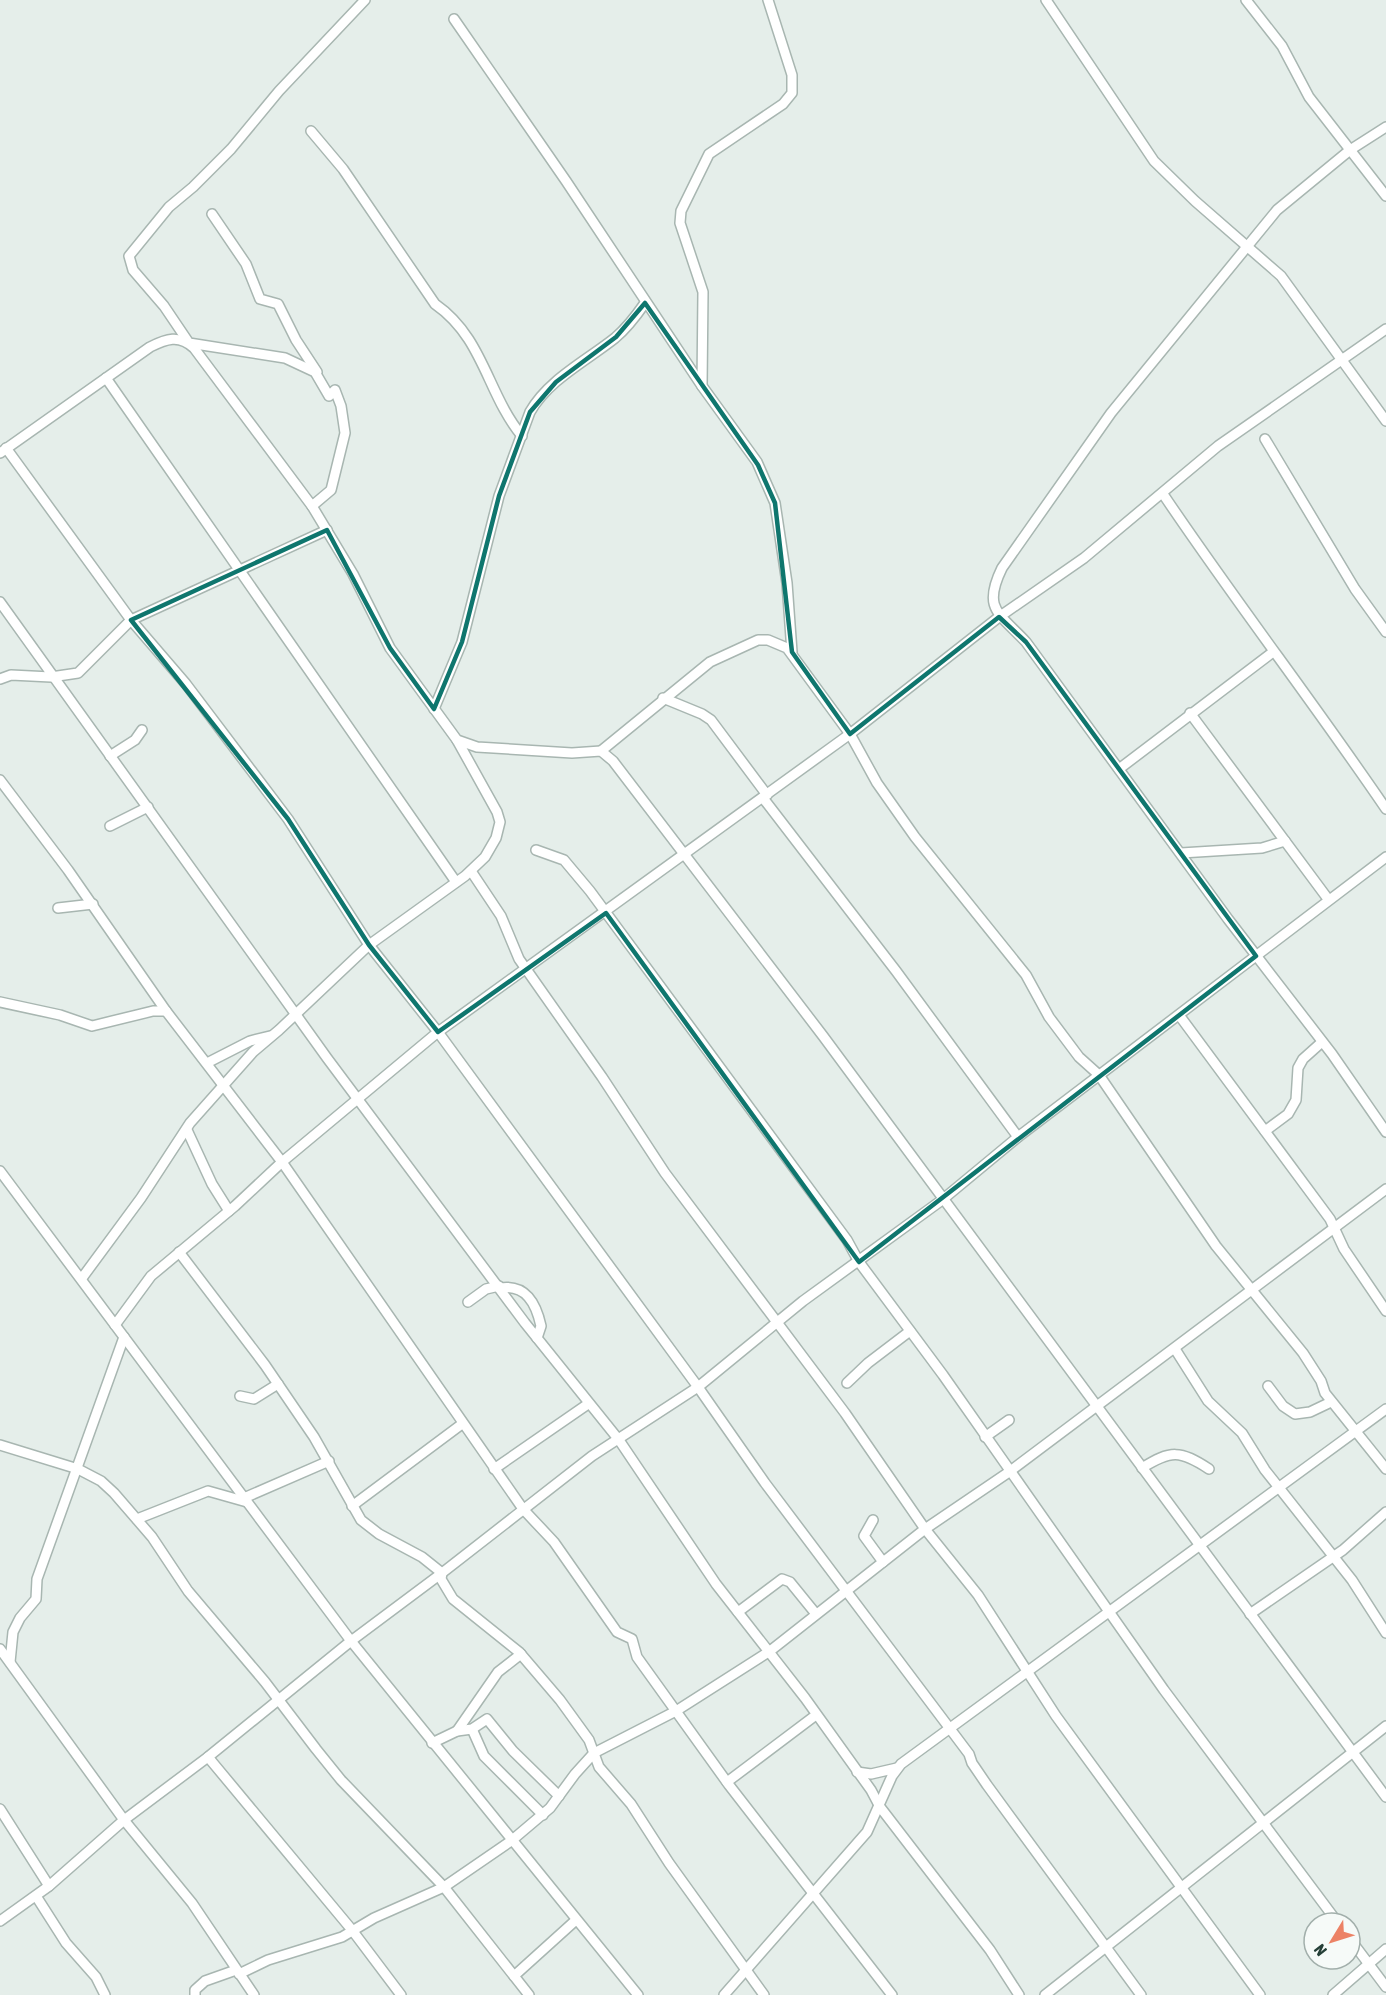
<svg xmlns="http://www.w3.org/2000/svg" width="1386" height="1995" viewBox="0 0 1386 1995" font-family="'Asap Condensed',sans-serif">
	<rect width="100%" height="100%" fill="#e5eeea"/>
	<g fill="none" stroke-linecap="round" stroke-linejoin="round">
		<g stroke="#a8b6b1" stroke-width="12">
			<g id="minor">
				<polyline points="768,0 792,75 792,93 783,104 709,154 681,211 680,223 703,292 702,386 757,462 775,503 787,583 792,652"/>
				<polyline points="1046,0 1154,161 1195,201 1281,276 1386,421"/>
				<polyline points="1246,0 1282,46 1309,97 1386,196"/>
				<polyline points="454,19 566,181 702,386"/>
				<path d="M1386 127 1350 150 1277 210 1111 413 1002 568C982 609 999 613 1026 642L1228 919 1332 1054 1386 1132"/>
				<path d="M311 131 343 169 435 304C484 338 487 394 522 436"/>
				<polyline points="212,214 246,264 260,299 278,304 296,340 317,372"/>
				<polyline points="106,378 456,882"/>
				<polyline points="1265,439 1355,589 1386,632"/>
				<polyline points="6,448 131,620 186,684 288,819 369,945 438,1032 698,1387 765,1483 969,1754 972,1763 987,1785 1141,1995"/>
				<path d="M0 453 150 347C166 339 179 334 194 348L312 506 353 574 390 648 457 740 477 747 572 753 601 751 613 761 823 1036 1386 1797"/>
				<path d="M1163 494C1235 601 1314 703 1386 809"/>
				<polyline points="312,506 331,490 345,433 341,406 335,390 329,396 315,372 285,358 189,343 164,306 133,270 129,256 169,207 193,187 231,149 279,91 365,0"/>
				<polyline points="0,602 327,1058 525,1323 619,1440 716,1584 805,1698 871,1790 880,1807 990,1950 1019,1995"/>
				<polyline points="0,679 11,675 51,677 78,673 131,620 327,530"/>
				<polyline points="663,698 702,714 711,720 767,795"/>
				<path d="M434 709 462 642 499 496 530 412C548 380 586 361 615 338 627 328 636 316 645 303"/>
				<polyline points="1190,713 1328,899"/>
				<polyline points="601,751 710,662 758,640 768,640 787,648 850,734 877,783 915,837 1026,975 1049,1017 1079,1057 1099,1075 1216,1246 1303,1353 1321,1381 1325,1393 1386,1469"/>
				<polyline points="110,756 135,740 142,730"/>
				<polyline points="1119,769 1273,652"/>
				<polyline points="0,780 68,870 166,1011 282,1162 523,1509 554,1542 617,1632 632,1639 637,1657 729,1785 892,1995"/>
				<polyline points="763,798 896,971 1018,1137"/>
				<polyline points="110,826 148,807"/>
				<polyline points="536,850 564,860 590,891 847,1240 859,1262 943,1375 1164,1690 1338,1923"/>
				<polyline points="1181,853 1262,848 1285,841"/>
				<polyline points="471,871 501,916 519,959 602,1077 665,1173 845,1413 925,1529 978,1595 1056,1716 1260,1995"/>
				<polyline points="58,908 93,904"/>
				<polyline points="0,1002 60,1015 92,1026 153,1011 166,1011"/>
				<polyline points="1179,1015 1330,1219 1344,1249 1386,1311"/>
				<polyline points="207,1063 250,1041 270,1036"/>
				<polyline points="187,1130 212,1184 229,1211"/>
				<polyline points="1265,1131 1288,1114 1296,1100 1298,1068 1303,1059 1322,1042"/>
				<polyline points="0,1171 351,1641 638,1995"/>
				<polyline points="179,1252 265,1365 314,1437 361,1520 379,1534 422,1557 442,1573 441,1579 453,1599 519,1652 560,1700 589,1740 599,1767 631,1804 669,1863 764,1995"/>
				<polyline points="82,1278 141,1198 190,1123 253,1052 279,1030 369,945 465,876 485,857 496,838 500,822 497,812 457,740"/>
				<path d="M500 1288C526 1284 536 1303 541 1326L537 1338"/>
				<polyline points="468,1302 486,1289 499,1286"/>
				<polyline points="115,1325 151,1276 235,1206 282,1162 438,1032 850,734 999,617 1084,558 1218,446 1386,329"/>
				<polyline points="1175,1349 1208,1401 1242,1433 1265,1470 1352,1580 1386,1633"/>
				<polyline points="847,1383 868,1363 910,1331"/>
				<polyline points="1268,1386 1283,1406 1295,1414 1310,1412 1331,1402"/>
				<polyline points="240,1396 254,1399 278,1384"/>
				<polyline points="985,1437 1009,1420"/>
				<polyline points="0,1445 78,1469 101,1481 114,1493 152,1537 188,1591 265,1682 316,1749 341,1780 444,1887 529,1995"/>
				<path d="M1142 1468C1171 1450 1180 1450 1209 1469"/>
				<polyline points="494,1469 588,1404"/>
				<polyline points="244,1498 329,1461"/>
				<polyline points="352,1506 462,1424"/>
				<polyline points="137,1519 208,1491 247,1502"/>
				<polyline points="873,1520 864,1536 883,1562"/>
				<polyline points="738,1612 782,1579 790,1582 816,1614"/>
				<polyline points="1250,1614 1343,1550 1386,1512"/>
				<polyline points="0,1649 124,1820 192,1903 254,1995"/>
				<polyline points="10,1662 13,1632 20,1618 36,1599 37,1579 124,1337"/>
				<polyline points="472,1729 484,1756 543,1815"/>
				<polyline points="457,1731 498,1672 521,1654"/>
				<polyline points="432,1743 457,1731 472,1729 487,1719 513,1751 559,1796"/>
				<polyline points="208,1757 352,1930 401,1995"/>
				<polyline points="857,1772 871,1774 897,1768"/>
				<polyline points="727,1782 816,1715"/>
				<polyline points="0,1809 49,1886"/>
				<polyline points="36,1896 66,1943 96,1977 105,1995"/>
				<polyline points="0,1921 49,1886 124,1820 208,1757 351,1641 442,1573 592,1456 698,1387 803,1301 942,1200 1018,1137 1386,857"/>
				<polyline points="1350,1939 1386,1987"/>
				<polyline points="239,1974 268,1960 342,1937 374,1918 444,1887 511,1841 550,1808 575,1774 594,1753 676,1711 770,1651 925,1529 1009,1472 1386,1189"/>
				<polyline points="514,1976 576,1920"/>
				<polyline points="195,1995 195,1990 205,1981 236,1970"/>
				<polyline points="724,1995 867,1832 892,1776 901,1764 1386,1409"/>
				<polyline points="1045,1995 1386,1726"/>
				<polyline points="1333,1995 1386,1949"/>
			</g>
		</g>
		<use href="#minor" stroke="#fff" stroke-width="9"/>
	</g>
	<path fill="none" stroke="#0f766e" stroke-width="4.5" stroke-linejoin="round" d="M645 303 758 465 775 503 792 652 850 734 999 617 1026 642 1256 956 859 1262 606 913 438 1032 369 945 288 819 131 620 327 530 390 648 434 709 462 642 499 496 530 412 556 382 616 337Z"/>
	<g transform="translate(1332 1941) rotate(232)"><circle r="28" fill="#f6faf8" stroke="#a2afab" stroke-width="1.5"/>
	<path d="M0-4.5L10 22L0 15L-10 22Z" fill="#ec8266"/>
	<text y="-9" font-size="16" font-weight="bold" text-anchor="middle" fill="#253f37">N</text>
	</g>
</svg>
